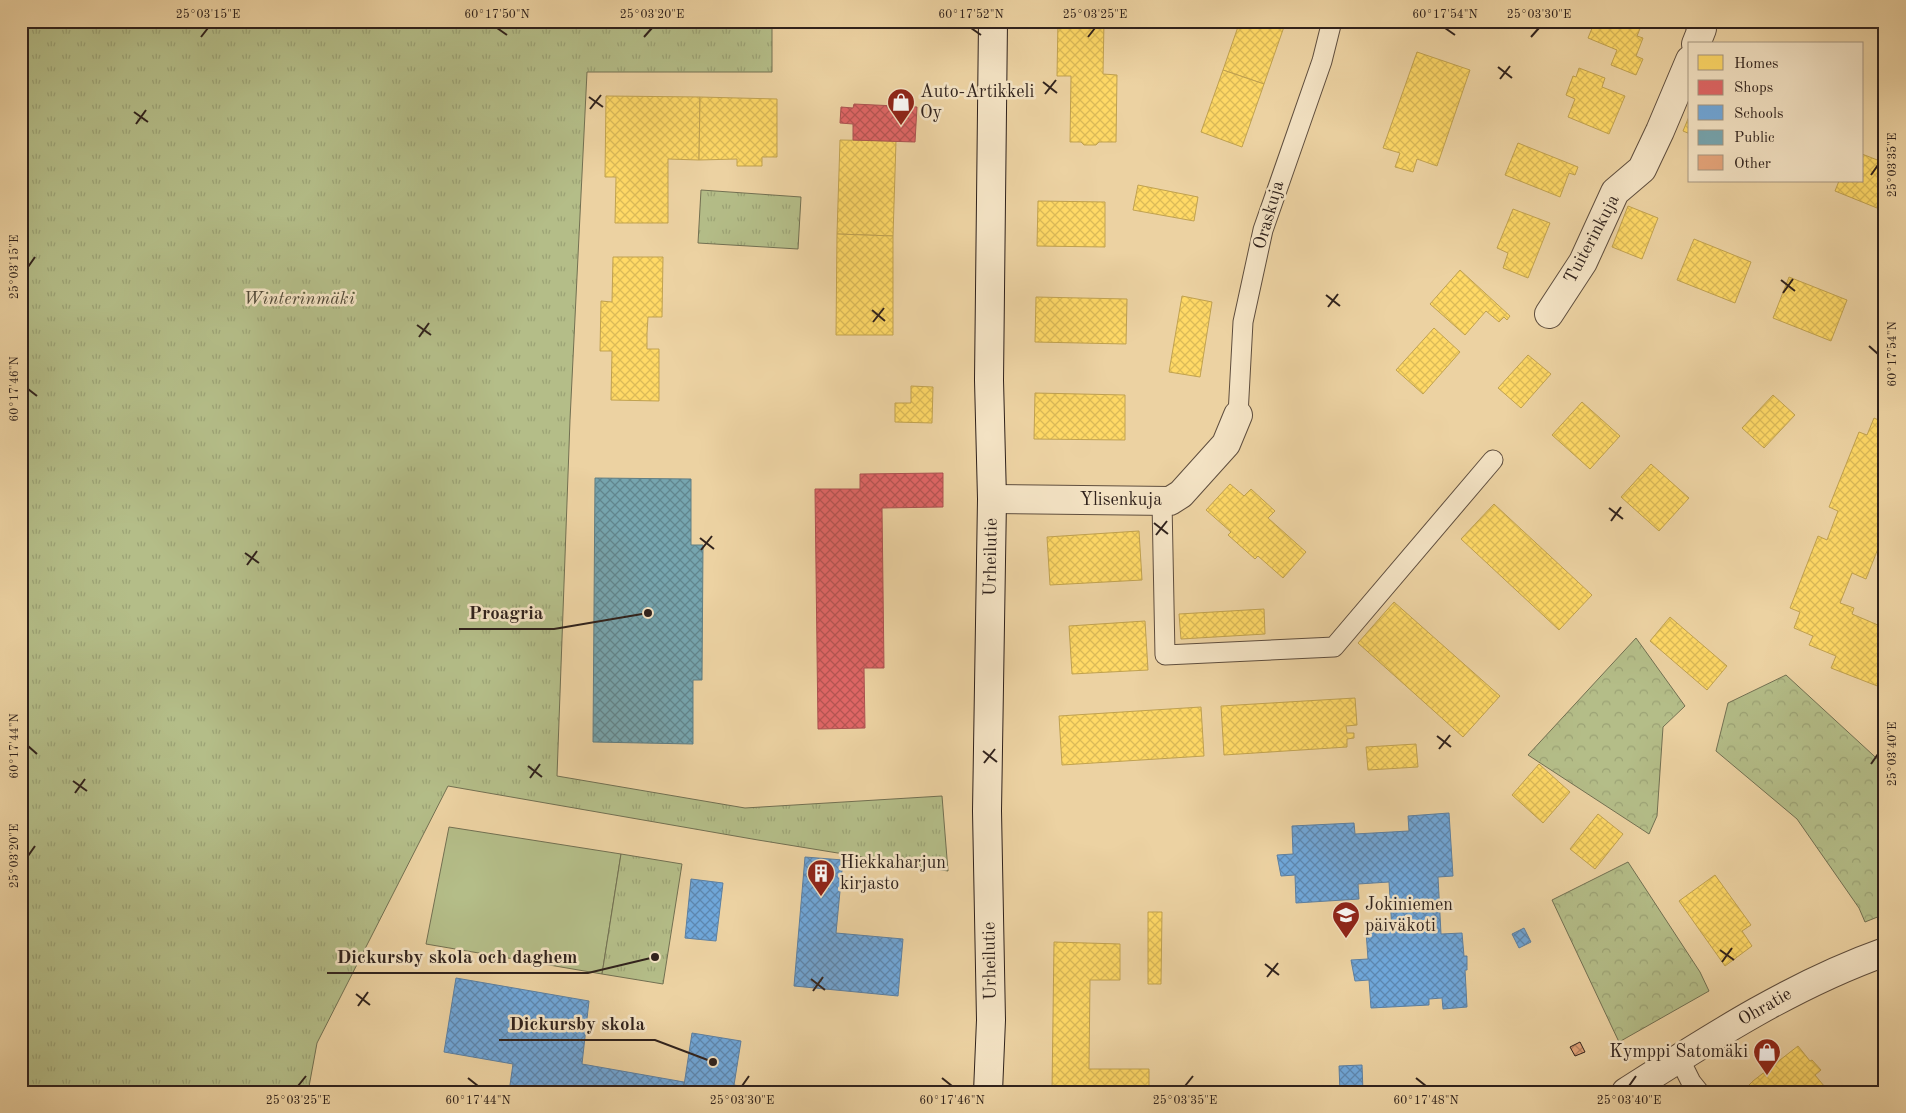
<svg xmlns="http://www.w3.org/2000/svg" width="1906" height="1113" viewBox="0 0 1906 1113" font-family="'Old Standard TT',serif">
	<defs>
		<pattern id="forest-crowns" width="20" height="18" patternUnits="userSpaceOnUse" patternTransform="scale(1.25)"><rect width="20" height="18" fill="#b4bd88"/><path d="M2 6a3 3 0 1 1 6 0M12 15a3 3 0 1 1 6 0" fill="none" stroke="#9ba275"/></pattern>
		<pattern id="park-tufts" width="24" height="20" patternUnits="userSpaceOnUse" patternTransform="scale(1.25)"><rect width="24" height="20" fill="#b4bd88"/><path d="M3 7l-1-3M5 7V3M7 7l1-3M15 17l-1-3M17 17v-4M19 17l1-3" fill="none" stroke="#9ba275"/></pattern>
		<pattern id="homes-cross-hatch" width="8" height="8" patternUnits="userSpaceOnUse" patternTransform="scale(1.25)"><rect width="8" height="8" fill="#ffd966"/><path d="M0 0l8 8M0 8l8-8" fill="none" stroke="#dbba58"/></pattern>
		<pattern id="shops-cross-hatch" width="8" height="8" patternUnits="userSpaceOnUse" patternTransform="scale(1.25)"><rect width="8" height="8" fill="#e06666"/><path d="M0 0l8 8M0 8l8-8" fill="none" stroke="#b65453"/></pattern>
		<pattern id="schools-cross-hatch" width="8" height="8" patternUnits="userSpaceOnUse" patternTransform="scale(1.25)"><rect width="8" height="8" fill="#6fa8dc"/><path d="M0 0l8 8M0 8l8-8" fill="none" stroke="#5c88b2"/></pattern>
		<pattern id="public-cross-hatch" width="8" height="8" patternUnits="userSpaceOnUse" patternTransform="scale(1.25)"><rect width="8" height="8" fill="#76a5af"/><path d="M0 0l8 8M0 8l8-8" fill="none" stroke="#61868e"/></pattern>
		<pattern id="building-cross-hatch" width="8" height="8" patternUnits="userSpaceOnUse" patternTransform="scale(1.25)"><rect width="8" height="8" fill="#e5a57b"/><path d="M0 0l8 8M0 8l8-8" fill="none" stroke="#ba8664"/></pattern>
	</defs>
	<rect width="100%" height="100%" fill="#ecd2a2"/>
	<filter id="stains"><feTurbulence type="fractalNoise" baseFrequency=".004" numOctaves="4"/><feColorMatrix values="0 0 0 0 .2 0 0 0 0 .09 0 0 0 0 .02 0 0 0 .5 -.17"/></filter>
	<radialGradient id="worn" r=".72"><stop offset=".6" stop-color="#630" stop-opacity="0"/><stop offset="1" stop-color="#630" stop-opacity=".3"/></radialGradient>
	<polygon fill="#b4bd88" stroke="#727052" points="449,827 621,854 602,974 426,944"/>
	<g fill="url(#forest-crowns)" stroke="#727052">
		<polygon points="1636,638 1685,706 1663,727 1657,816 1649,834 1528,755"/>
		<polygon points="1786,675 1885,766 1885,914 1865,922 1859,908 1797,819 1716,751 1728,703"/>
		<polygon points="1628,862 1700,972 1709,991 1619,1042 1552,900"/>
	</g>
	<g fill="url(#park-tufts)" stroke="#727052">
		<polygon points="21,21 772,21 772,72 587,72 570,420 557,776 745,808 942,796 948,871 758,840 448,786 317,1043 308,1092 21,1092"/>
		<polygon points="701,190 801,197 798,249 698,243"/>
		<polygon points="621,854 682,864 663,984 602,974"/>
	</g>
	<g fill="url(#homes-cross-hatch)" stroke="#c1a250">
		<polygon points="1058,21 1104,21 1103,74 1117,75 1116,142 1099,142 1096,145 1084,145 1081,142 1070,142 1071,76 1057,76"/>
		<polygon points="1240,21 1286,21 1264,84 1223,70"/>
		<polygon points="1595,21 1643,21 1637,36 1643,38 1636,56 1643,59 1636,75 1611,65 1617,50 1588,38"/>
		<polygon points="1417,52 1470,70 1437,166 1417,159 1413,172 1395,167 1400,153 1383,148"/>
		<polygon points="1579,68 1605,78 1602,87 1625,96 1609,134 1568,117 1575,99 1566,95 1573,76 1576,77"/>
		<polygon points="1223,70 1264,84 1242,147 1201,132"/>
		<polygon points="606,96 700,97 699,160 668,159 668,223 615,223 616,177 605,177"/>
		<polygon points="700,97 777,99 777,157 762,157 762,166 737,166 737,159 699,160"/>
		<polygon points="1690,114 1690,134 1683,131"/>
		<polygon points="840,140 896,141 893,236 837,234"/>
		<polygon points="1518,143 1578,167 1575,175 1569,173 1560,197 1505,175"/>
		<polygon points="1862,154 1885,163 1885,203 1882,210 1835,191 1839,181 1862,181"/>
		<polygon points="1138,185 1198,197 1194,221 1133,210"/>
		<polygon points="1038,201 1105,202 1105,247 1037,246"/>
		<polygon points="1628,206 1658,218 1642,259 1612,247"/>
		<polygon points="1513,209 1550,223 1528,278 1503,268 1508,253 1497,248"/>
		<polygon points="837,234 893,236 893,335 836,335"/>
		<polygon points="1694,239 1751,262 1735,303 1677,280"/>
		<polygon points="613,257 663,257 662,317 648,317 647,333 647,349 659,349 659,401 611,400 612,351 600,351 601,301 612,302"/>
		<polygon points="1460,270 1510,316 1507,320 1504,317 1499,322 1486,311 1465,335 1430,304"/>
		<polygon points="1789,277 1847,300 1831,341 1773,318"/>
		<polygon points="1182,296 1212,302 1200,377 1169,372"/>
		<polygon points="1036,297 1127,299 1126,344 1035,342"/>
		<polygon points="1434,328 1460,352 1423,394 1396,370"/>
		<polygon points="1528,355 1551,374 1521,408 1498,388"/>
		<polygon points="911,386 933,387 932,423 895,422 895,403 911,403"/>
		<polygon points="1035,393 1125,395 1125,440 1034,439"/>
		<polygon points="1773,395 1795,415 1764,448 1742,428"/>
		<polygon points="1582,402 1620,436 1590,469 1552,435"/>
		<polygon points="1874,418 1885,423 1885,493 1881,502 1885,503 1885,531 1866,579 1852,573 1840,603 1854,608 1852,614 1885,628 1885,689 1831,668 1836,656 1809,645 1813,636 1794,628 1800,612 1790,608 1818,536 1827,540 1838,511 1829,507 1859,432 1867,435"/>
		<polygon points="1651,464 1689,498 1659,531 1621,497"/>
		<polygon points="1230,484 1244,496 1251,489 1275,511 1268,518 1306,552 1283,578 1258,556 1255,559 1228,535 1231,532 1206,510"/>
		<polygon points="1494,504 1592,595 1559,630 1461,539"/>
		<polygon points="1139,531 1142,580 1050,585 1047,537"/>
		<polygon points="1394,602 1500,696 1463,737 1358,643"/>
		<polygon points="1264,609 1265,634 1181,639 1179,614"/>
		<polygon points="1670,617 1727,666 1707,690 1650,641"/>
		<polygon points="1145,621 1148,670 1072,674 1069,626"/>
		<polygon points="1355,698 1357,725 1346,726 1347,733 1354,733 1354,738 1347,739 1347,747 1224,755 1221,706"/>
		<polygon points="1201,707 1204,756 1062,765 1059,716"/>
		<polygon points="1416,744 1418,767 1368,770 1366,747"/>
		<polygon points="1539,764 1570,792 1543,823 1512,795"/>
		<polygon points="1598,814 1623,834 1595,869 1570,849"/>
		<polygon points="1715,875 1751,925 1742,931 1752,946 1725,966 1679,901"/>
		<polygon points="1148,912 1162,912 1161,984 1148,984"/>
		<polygon points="1054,942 1120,944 1120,980 1090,980 1089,1069 1149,1069 1149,1092 1052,1092"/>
		<polygon points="1798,1046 1810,1061 1812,1060 1821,1070 1815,1075 1829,1092 1753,1092 1748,1086 1753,1081"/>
	</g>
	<g fill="url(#shops-cross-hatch)" stroke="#ab5250">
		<polygon points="854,104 917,107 915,142 853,140 853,124 840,123 841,107 853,108"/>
		<polygon points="943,473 943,507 882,508 884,668 864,668 865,728 818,729 815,489 860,489 860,474"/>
	</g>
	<g fill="url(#schools-cross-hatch)" stroke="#5c80a2">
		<polygon points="1449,813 1453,876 1438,877 1441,934 1462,933 1464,956 1467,956 1467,970 1465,970 1467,1007 1443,1009 1442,998 1429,999 1429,1005 1371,1008 1369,980 1355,981 1351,960 1368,959 1366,931 1392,930 1389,882 1358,884 1359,899 1296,903 1295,875 1281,876 1277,855 1293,854 1292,826 1354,823 1355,834 1409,831 1408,816"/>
		<polygon points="805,857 843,860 836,933 903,939 898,996 794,986"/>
		<polygon points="691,879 723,883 716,941 685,938"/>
		<polygon points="1524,928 1531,942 1519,948 1512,934"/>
		<polygon points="456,978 589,1001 582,1064 684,1082 683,1092 509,1092 513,1064 444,1052"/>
		<polygon points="692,1033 741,1041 734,1085 774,1092 683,1092"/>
		<polygon points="1362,1065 1363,1092 1340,1092 1339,1066"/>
	</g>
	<polygon fill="url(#public-cross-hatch)" stroke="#617e83" points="595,478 691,479 691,545 703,545 702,680 693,680 693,744 593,742"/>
	<polygon fill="url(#building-cross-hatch)" stroke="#30221c" points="1580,1042 1585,1052 1575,1056 1570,1047"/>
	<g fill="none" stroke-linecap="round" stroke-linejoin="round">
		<g stroke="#5f4e3e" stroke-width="21">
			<g id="service">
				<polyline points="1238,415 1243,322 1263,230 1322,61 1332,21"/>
				<polyline points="1162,502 1165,655 1334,647 1493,460"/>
				<polyline points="1679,1058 1691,1082 1699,1092"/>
			</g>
		</g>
		<g stroke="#5f4e3e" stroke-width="30">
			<g id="minor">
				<polyline points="1696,44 1702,29 1698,21"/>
				<polyline points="1549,314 1583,262 1615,192 1642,169 1660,131 1690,60"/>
				<polyline points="992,499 1170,501 1181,494 1226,444 1238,415"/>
				<path d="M1626 1092C1709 1039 1792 985 1885 952"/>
			</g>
		</g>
		<g stroke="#30221c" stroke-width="30">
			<polyline id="secondary" points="988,1092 991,1020 987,811 992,499 989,380 993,21"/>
		</g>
		<use href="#service" stroke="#f3e2c3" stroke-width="19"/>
		<use href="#minor" stroke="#f3e2c3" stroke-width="28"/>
		<use href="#secondary" stroke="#f3e2c3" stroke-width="28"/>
	</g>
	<path fill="none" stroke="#30221c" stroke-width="2" d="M497 28 507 35M971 28 981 35M1445 28 1455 35M201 37 208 28M644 37 652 28M1088 37 1095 28M1531 37 1539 28M1498 67 1512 78M1500 79 1510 66M1043 82 1057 93M1045 94 1056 80M589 97 603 107M590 109 601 95M134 112 148 122M136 124 146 110M1871 175 1878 165M28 267 35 257M1781 280 1795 291M1783 293 1793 279M1326 295 1340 306M1328 307 1338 294M872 310 885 321M873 322 884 308M417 325 431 335M419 337 429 323M1869 346 1878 354M28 389 37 396M1609 508 1623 519M1611 521 1621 507M1154 523 1168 534M1156 535 1167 521M700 538 714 549M701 550 712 536M245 553 259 563M247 565 257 551M1437 736 1451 747M28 746 37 754M1439 749 1450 735M983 751 997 762M984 763 995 749M1871 764 1878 754M528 766 542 777M530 778 540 764M73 781 87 791M75 793 85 779M28 856 35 846M1720 950 1734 960M1722 962 1732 948M1265 964 1279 975M1267 977 1278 963M811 979 825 990M813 991 823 977M356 994 370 1005M358 1006 368 992M468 1078 478 1086M942 1078 952 1086M1416 1078 1426 1086M298 1086 306 1076M742 1086 749 1076M1185 1086 1193 1076M1629 1086 1636 1076"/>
	<defs>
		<g id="shop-pin" transform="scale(1.4375)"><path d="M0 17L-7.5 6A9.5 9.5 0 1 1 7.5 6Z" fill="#8f2418" stroke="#f3e2c3"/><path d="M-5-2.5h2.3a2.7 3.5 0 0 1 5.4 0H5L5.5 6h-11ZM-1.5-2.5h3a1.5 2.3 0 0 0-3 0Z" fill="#fff"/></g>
		<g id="building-pin" transform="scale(1.4375)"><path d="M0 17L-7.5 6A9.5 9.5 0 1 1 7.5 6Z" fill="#8f2418" stroke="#f3e2c3"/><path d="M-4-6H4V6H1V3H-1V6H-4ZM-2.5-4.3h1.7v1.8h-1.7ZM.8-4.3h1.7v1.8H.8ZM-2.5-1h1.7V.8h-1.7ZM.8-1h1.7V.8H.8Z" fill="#fff"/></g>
		<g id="school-pin" transform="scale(1.4375)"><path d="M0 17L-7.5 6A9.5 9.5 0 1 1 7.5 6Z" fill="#8f2418" stroke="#f3e2c3"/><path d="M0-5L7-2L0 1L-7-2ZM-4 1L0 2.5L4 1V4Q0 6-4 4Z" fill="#fff"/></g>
	</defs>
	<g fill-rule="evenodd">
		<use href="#shop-pin" x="901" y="102"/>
		<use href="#building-pin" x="821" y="873"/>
		<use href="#school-pin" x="1346" y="915"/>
		<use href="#shop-pin" x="1767" y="1052"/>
	</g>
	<g text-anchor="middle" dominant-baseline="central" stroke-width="5" stroke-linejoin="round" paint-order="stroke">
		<g font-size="18" fill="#30221c" stroke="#f3e2c3" text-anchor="start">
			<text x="920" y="92">Auto-Artikkeli<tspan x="920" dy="21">Oy</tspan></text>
			<text x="840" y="863">Hiekkaharjun<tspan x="840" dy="21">kirjasto</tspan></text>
			<text x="1365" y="905">Jokiniemen<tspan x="1365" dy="21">päiväkoti</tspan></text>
			<text x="1748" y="1052" text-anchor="end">Kymppi Satomäki</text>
		</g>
		<g font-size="18" fill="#30221c" stroke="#f3e2c3">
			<text transform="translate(1269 215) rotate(-74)">Oraskuja</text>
			<text transform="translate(1592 239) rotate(-62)">Tuiterinkuja</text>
			<text x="1121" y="500">Ylisenkuja</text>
			<text transform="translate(991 557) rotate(-89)">Urheilutie</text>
			<text transform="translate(990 961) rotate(-91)">Urheilutie</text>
			<text transform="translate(1765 1007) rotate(-30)">Ohratie</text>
		</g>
		<g font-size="18" font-style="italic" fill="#514937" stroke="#f3e2c3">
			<text x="299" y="299">Winterinmäki</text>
		</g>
	</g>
	<path fill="none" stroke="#30221c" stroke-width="2" d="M648 613L554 629H459M655 957L588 973H327M713 1062L655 1040H499"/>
	<g fill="#30221c" stroke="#f3e2c3" stroke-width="2">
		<circle cx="648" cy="613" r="5"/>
		<circle cx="655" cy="957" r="5"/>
		<circle cx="713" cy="1062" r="5"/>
	</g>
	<g font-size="19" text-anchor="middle" font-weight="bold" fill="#30221c" stroke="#f3e2c3" stroke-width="5" stroke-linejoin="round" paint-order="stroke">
		<text x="506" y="619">Proagria</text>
		<text x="457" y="963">Dickursby skola och daghem</text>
		<text x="577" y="1030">Dickursby skola</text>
	</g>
	<rect width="1906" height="1113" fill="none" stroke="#ecd2a2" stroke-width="55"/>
	<rect x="1688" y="42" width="175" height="140" fill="#f3e2c3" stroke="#a59580"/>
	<rect x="1698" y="55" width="25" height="15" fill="#ffd966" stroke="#a59580"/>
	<text x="1734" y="68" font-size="15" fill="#30221c">Homes</text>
	<rect x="1698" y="80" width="25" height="15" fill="#e06666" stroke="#a59580"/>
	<text x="1734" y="92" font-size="15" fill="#30221c">Shops</text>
	<rect x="1698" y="105" width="25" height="15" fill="#6fa8dc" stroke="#a59580"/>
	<text x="1734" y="118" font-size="15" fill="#30221c">Schools</text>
	<rect x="1698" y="130" width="25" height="15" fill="#76a5af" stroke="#a59580"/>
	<text x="1734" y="142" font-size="15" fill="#30221c">Public</text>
	<rect x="1698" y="155" width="25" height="15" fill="#e5a57b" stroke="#a59580"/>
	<text x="1734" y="168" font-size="15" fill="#30221c">Other</text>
	<rect x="28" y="28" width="1850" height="1058" fill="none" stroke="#30221c" stroke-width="2"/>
	<g font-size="12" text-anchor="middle" fill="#30221c">
		<text x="208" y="18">25°03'15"E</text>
		<text x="497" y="18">60°17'50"N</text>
		<text x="652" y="18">25°03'20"E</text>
		<text x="971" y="18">60°17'52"N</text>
		<text x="1095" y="18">25°03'25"E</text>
		<text x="1445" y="18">60°17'54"N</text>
		<text x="1539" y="18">25°03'30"E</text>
		<text transform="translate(1892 165) rotate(-90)" y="4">25°03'35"E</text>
		<text transform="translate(14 267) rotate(-90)" y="4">25°03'15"E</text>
		<text transform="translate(1892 354) rotate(-90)" y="4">60°17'54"N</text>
		<text transform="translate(14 389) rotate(-90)" y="4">60°17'46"N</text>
		<text transform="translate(14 746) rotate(-90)" y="4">60°17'44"N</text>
		<text transform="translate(1892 754) rotate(-90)" y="4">25°03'40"E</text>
		<text transform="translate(14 856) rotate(-90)" y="4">25°03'20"E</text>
		<text x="298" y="1104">25°03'25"E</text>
		<text x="478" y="1104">60°17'44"N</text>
		<text x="742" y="1104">25°03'30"E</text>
		<text x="952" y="1104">60°17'46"N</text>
		<text x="1185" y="1104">25°03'35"E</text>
		<text x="1426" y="1104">60°17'48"N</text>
		<text x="1629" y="1104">25°03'40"E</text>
	</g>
	<rect width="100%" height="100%" filter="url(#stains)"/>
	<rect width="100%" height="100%" fill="url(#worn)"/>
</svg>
